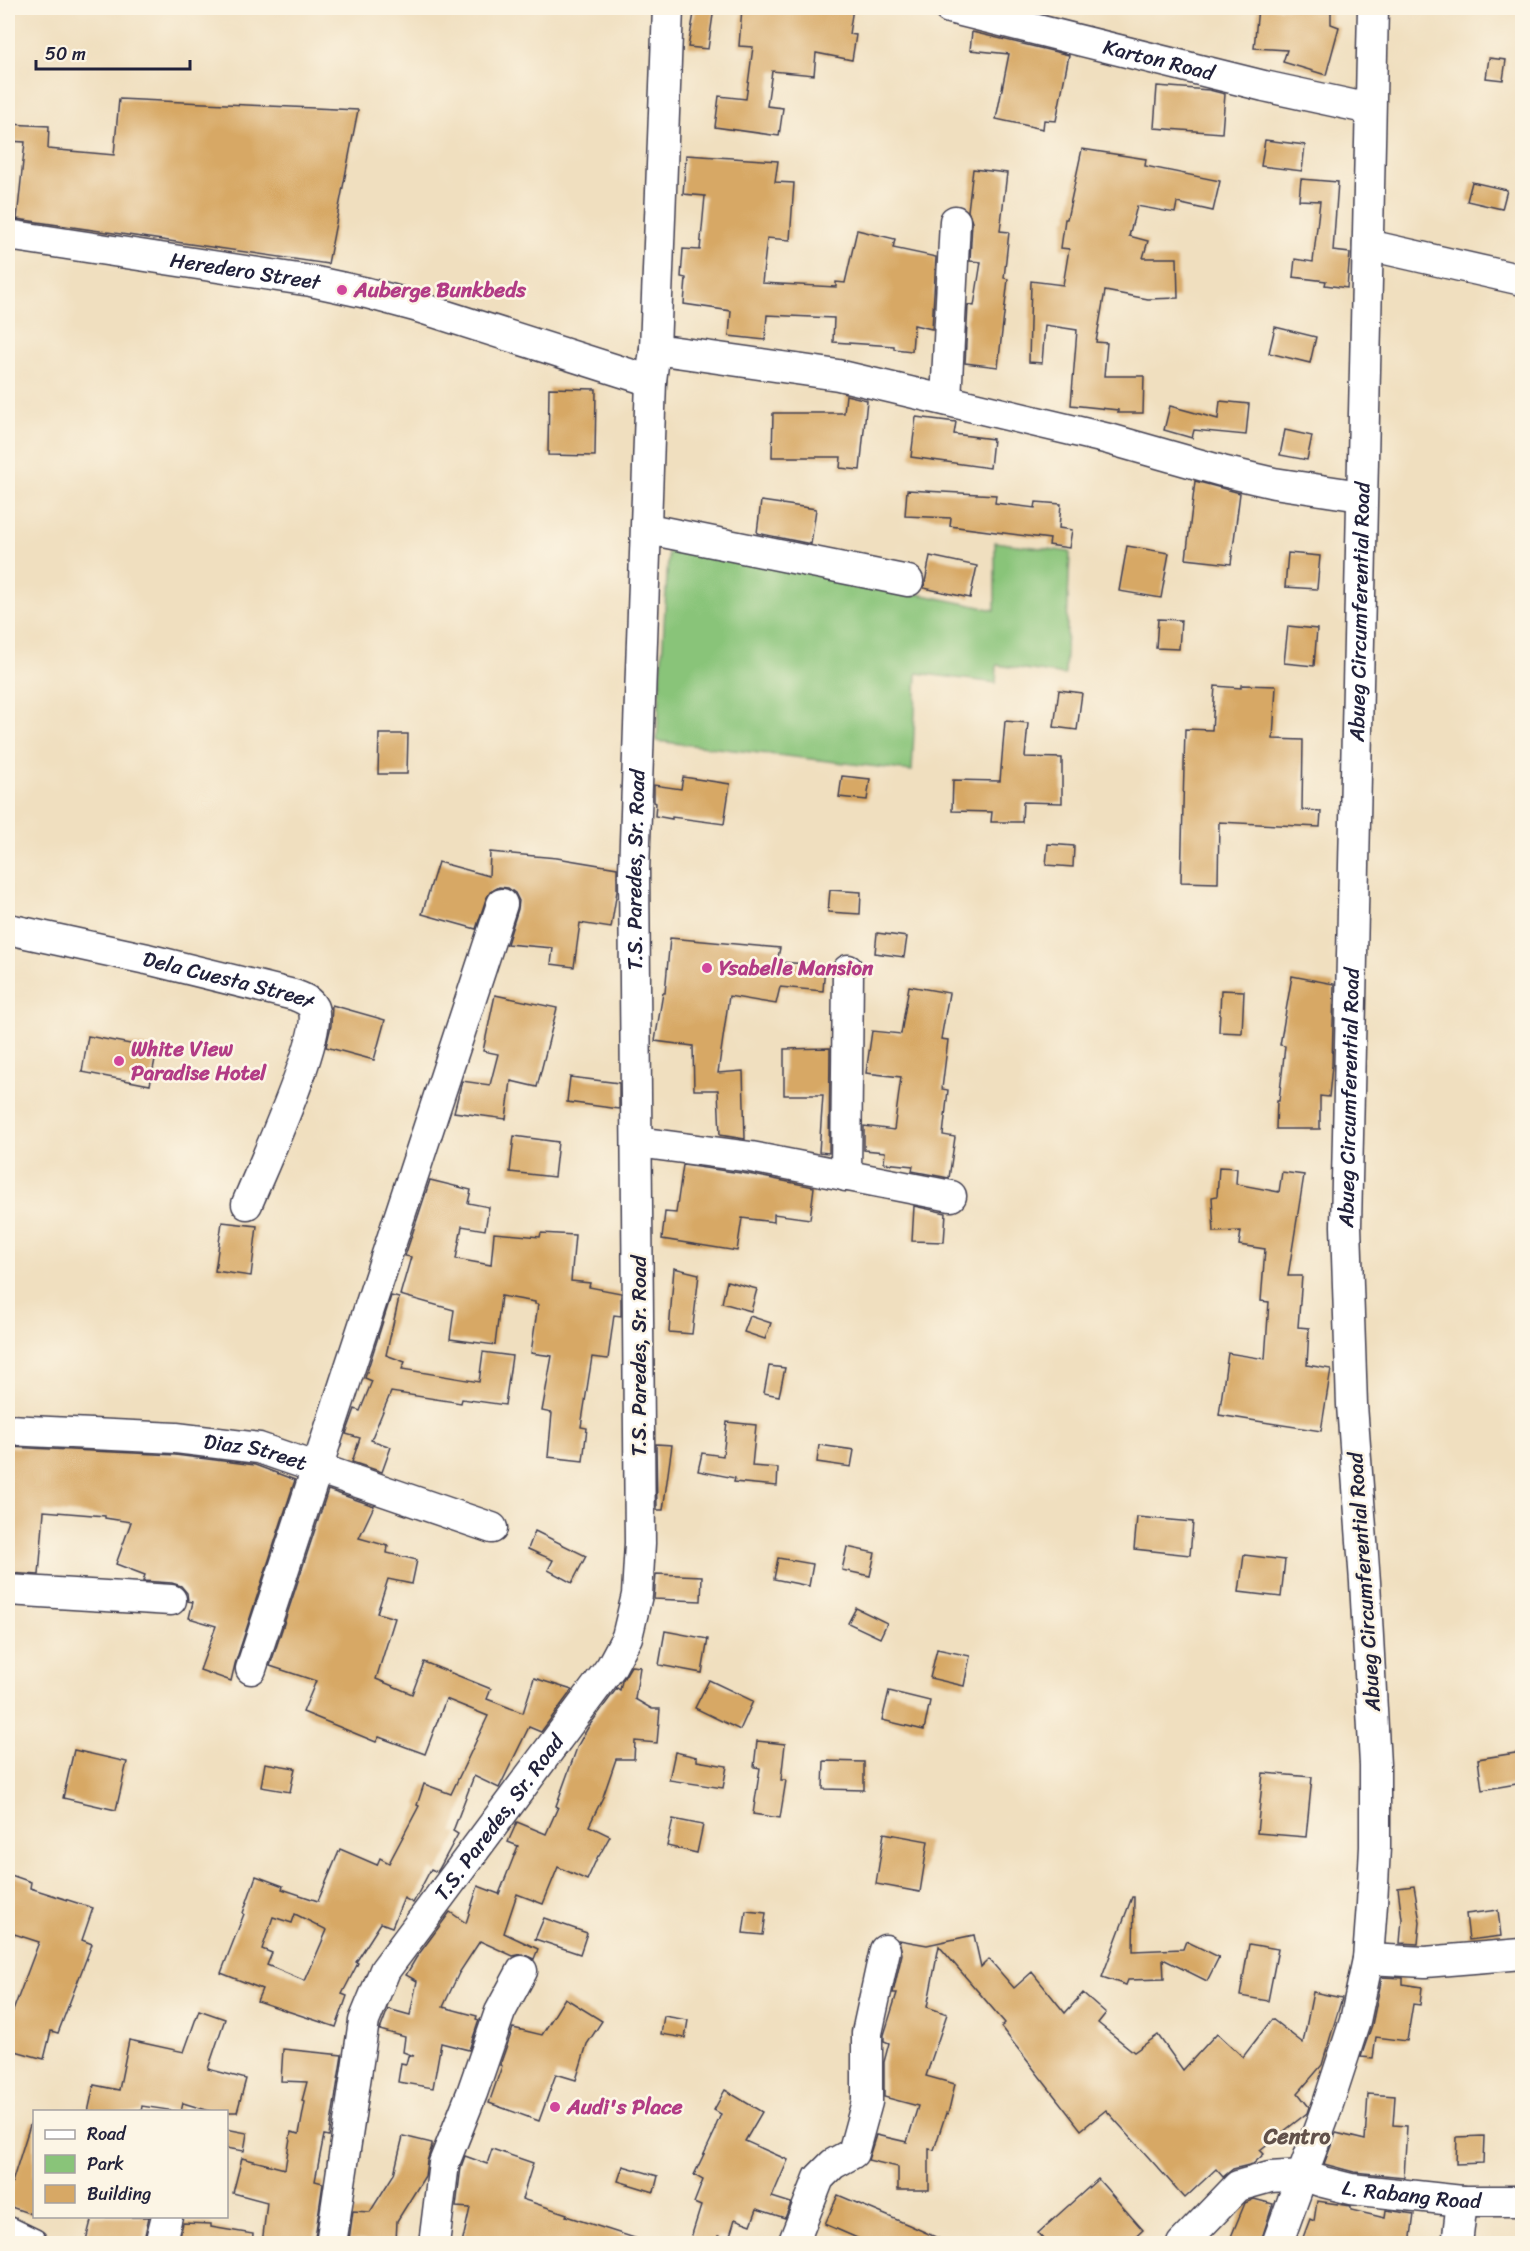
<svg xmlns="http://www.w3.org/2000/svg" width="1530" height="2251" viewBox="0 0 1530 2251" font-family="Sriracha,sans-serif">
	<rect width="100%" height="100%" fill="#fcf5e5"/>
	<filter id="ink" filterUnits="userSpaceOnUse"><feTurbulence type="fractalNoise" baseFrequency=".0167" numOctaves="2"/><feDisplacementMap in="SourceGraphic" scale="12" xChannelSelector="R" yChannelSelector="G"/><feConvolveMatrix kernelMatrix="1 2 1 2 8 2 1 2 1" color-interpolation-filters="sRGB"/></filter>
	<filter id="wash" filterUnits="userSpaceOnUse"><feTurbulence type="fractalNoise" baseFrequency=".008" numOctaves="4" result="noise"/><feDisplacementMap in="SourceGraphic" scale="24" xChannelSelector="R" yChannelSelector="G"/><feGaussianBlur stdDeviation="1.35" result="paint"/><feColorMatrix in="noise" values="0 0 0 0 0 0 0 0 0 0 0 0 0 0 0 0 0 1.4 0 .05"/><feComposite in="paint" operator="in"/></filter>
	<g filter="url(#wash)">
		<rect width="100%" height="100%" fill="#f0dfbf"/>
		<polygon fill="#89c479" stroke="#56735a" stroke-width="1.5" points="669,542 995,610 995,542 1070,552 1065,675 997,665 996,683 917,673 912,771 657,741"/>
		<g id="blocks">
			<g fill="#d7a865" fill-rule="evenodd">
				<polygon points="695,8 714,8 708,49 688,47"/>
				<polygon points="742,8 803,8 833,11 834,8 853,8 849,34 856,35 852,60 816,53 814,75 772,71 767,106 783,108 779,136 715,127 719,96 746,99 753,47 739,46"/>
				<polygon points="1258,8 1331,8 1331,24 1339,27 1326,75 1283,62 1287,50 1254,48"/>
				<polygon points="972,32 1069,55 1056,121 1044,120 1043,129 996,119 1009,54 970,50"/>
				<polygon points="1489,58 1506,60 1503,80 1486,78"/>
				<polygon points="1157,86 1209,90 1225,94 1222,133 1154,128"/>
				<polygon points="119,99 358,110 328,264 17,219 25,142 8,141 8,124 49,126 48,149 114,155"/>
				<polygon points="1265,140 1305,145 1302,171 1261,166"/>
				<polygon points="1082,149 1146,159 1145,166 1220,181 1213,211 1177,203 1175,213 1137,206 1129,236 1148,241 1143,258 1177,258 1178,298 1148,299 1105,291 1096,342 1107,343 1104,376 1144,376 1143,413 1118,413 1118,410 1071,405 1077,330 1045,325 1042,363 1029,362 1031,281 1063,285 1069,249 1061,248 1065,219 1067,219"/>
				<polygon points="686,155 778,161 775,182 794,183 790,240 767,238 762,283 836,287 836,282 845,283 857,230 895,239 893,248 936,257 932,329 914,325 912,351 894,349 894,346 833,342 834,318 767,315 765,340 729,336 731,311 684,304 686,278 681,277 683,249 700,250 705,196 683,194"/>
				<polygon points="973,169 1007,173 1000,231 1009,232 1004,278 1008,279 998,367 965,363 968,305 974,306 981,262 970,261 972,222 968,211"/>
				<polygon points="1301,179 1338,182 1333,251 1350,253 1347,288 1325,285 1326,281 1293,277 1295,259 1313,262 1320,201 1299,200"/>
				<polygon points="1472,182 1507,190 1502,209 1467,201"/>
				<polygon points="1275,327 1316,337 1310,363 1269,353"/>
				<polygon points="549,388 596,389 595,456 548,455"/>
				<polygon points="846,395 867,400 860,470 840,468 841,457 772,457 773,413 844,413"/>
				<polygon points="1220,401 1249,404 1246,435 1194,430 1192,438 1164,430 1170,406 1218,419"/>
				<polygon points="916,417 956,422 954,434 993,439 990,468 911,457"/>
				<polygon points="1285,430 1312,436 1307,460 1280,455"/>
				<polygon points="1195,481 1240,493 1231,564 1186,559"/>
				<polygon points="907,490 996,495 995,503 1035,508 1036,502 1061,504 1059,528 1072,530 1069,548 1049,545 1050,539 950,526 951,518 905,516"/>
				<polygon points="761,501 816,509 811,544 757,533"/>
				<polygon points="1127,546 1169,553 1161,598 1119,591"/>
				<polygon points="1288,553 1320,556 1317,589 1285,587"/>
				<polygon points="930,556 977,566 970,598 924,588"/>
				<polygon points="1158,619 1181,620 1179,649 1156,648"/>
				<polygon points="1288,626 1317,629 1314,666 1284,663"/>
				<polygon points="1241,685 1276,686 1273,739 1303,740 1302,810 1321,811 1320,827 1219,822 1218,883 1181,882 1185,729 1212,730 1215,686 1241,688"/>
				<polygon points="1059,690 1082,693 1077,730 1054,727"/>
				<polygon points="1005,721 1028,723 1025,757 1062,758 1062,803 1023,802 1022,822 991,822 992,812 952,811 953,780 1000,781"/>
				<polygon points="379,734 408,734 407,774 378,774"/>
				<polygon points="842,776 870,779 867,800 839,797"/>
				<polygon points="683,777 730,784 724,824 672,817 672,819 655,816 656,803 654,802 654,785 681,789"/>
				<polygon points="1048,844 1074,846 1073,867 1046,865"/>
				<polygon points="490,852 557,858 617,868 617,891 611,928 580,923 574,967 551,964 553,948 507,944 518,909 519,901 515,893 508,888 499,887 490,892 486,899 476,929 422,914 438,862 489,876"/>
				<polygon points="830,890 861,892 860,914 828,912"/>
				<polygon points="877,933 907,937 904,957 875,953"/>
				<polygon points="670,938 780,948 777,962 825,965 823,991 780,987 776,1004 729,996 718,1073 743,1071 745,1139 720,1135 718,1090 694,1090 693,1046 655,1041 663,993 665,993"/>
				<polygon points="1292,976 1334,984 1332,1065 1329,1097 1320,1096 1320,1129 1276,1129 1277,1101 1279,1101 1285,1046 1280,1045"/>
				<polygon points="909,986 949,993 941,1039 948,1040 942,1089 948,1090 943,1135 955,1137 949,1178 912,1171 913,1166 884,1163 885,1152 864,1150 864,1126 894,1130 901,1077 866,1073 872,1031 901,1034"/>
				<polygon points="1221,990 1244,991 1242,1033 1219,1032"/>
				<polygon points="495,995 557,1008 537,1087 511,1081 506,1119 454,1112 462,1081 490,1085 498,1054 483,1051"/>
				<polygon points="332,1005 385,1020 374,1060 326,1047 331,1026"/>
				<polygon points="88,1036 157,1049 150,1085 82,1072"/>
				<polygon points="830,1048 829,1153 819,1152 823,1095 784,1095 784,1049"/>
				<polygon points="570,1077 619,1083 619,1109 567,1102"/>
				<polygon points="514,1136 558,1142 554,1177 510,1172"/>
				<polygon points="683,1165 748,1174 814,1187 810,1219 774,1214 774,1222 742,1218 737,1251 662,1239 665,1212 676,1213"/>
				<polygon points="1219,1167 1237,1168 1236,1184 1279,1192 1282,1172 1304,1175 1288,1276 1302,1276 1298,1327 1309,1328 1307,1365 1331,1369 1321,1431 1219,1415 1228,1353 1265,1359 1269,1302 1261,1301 1265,1249 1239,1245 1241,1231 1214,1232 1212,1197 1217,1196"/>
				<polygon points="430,1180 471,1190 468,1203 489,1207 485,1230 462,1226 456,1259 491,1265 494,1233 540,1237 541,1233 575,1235 571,1281 590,1283 589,1287 621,1293 621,1316 614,1315 608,1359 592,1357 581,1427 587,1428 583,1461 548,1457 552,1413 542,1411 552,1356 531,1353 538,1304 535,1304 535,1302 501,1296 495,1345 450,1339 454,1310 400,1295 411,1257 405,1256"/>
				<polygon points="914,1206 946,1213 944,1242 912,1241"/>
				<polygon points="222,1222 257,1226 251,1276 215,1271"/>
				<polygon points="674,1268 699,1274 692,1334 669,1332"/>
				<polygon points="727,1281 757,1289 751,1311 722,1303"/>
				<polygon points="391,1296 399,1298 386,1355 405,1362 402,1369 479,1382 483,1352 512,1356 505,1405 462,1399 461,1403 391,1392 371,1440 391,1447 382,1472 352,1462 360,1438 346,1434 355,1409 360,1411 372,1381 365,1378"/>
				<polygon points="750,1316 771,1323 765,1339 744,1332"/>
				<polygon points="769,1366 785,1368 779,1396 764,1393"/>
				<polygon points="727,1422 756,1425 752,1466 778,1468 777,1486 734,1482 735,1478 698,1471 702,1453 723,1456"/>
				<polygon points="656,1444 672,1445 663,1510 657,1510"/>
				<polygon points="819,1445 854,1450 851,1467 817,1462"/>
				<polygon points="8,1447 175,1455 255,1465 295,1480 235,1664 231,1681 200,1670 216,1626 189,1618 193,1602 188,1601 187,1593 181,1586 172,1583 143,1581 145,1575 116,1564 131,1522 105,1518 105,1516 44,1511 39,1575 8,1573"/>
				<path d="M328 1490 374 1506 359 1538 388 1546 387 1553 417 1560 412 1584 388 1579 377 1613 395 1618 376 1679 412 1694 424 1662 491 1689 487 1699 523 1713 534 1678 572 1690 541 1732 529 1727 499 1788 474 1776 453 1831 458 1834 439 1869 437 1872 431 1869 413 1903 404 1898 392 1927 381 1923 356 1962 358 1963 342 1994 347 1996 336 2027 257 2001 262 1989 221 1973 244 1914 243 1913 256 1876 283 1886 282 1889 318 1901 340 1849 377 1865 380 1858 389 1863 419 1806 417 1805 424 1784 451 1794 488 1716 446 1699 425 1754 379 1737 376 1742 303 1712 316 1681 270 1666ZM295 1914 327 1930 305 1981 267 1965 272 1953 262 1949 273 1917 292 1923Z"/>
				<polygon points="1137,1517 1193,1522 1190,1555 1134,1549"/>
				<polygon points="535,1531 586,1556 572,1583 548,1570 553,1560 528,1549"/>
				<polygon points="847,1547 875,1553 870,1576 842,1570"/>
				<polygon points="1244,1555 1285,1560 1281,1597 1239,1592"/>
				<polygon points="778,1558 813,1564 809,1586 774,1579"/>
				<polygon points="656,1574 702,1576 701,1601 654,1599"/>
				<polygon points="856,1608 887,1623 880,1638 848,1623"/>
				<polygon points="665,1631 708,1639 702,1673 659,1665"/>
				<polygon points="937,1649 970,1656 964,1686 930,1678"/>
				<polygon points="631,1666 640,1667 635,1699 652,1709 660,1709 657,1743 635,1741 634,1759 616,1759 603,1797 589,1826 610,1836 599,1856 598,1856 587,1880 558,1867 543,1904 517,1894 504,1933 538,1949 534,1959 522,1954 513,1956 480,1941 459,1973 443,2007 477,2016 476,2019 479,2020 469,2050 441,2043 433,2088 398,2082 401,2063 406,2064 408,2056 414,2056 403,2052 405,2037 380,2030 388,2009 410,2015 417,1981 406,1975 416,1958 450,1912 466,1923 478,1886 499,1894 518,1846 508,1842 517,1822 546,1834 558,1807 556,1806 578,1745 589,1726 617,1688 620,1690 622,1681"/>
				<polygon points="709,1680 753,1701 740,1730 695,1708"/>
				<polygon points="889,1691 930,1701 924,1730 882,1720"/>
				<polygon points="757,1741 785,1744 781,1780 786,1780 780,1818 753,1814 760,1768 754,1767"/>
				<polygon points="74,1750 127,1762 116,1810 63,1798"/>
				<polygon points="675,1752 697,1757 697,1761 727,1766 723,1788 669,1780"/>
				<polygon points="1522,1752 1522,1783 1482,1790 1478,1759"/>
				<polygon points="824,1761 864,1762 864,1790 823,1789"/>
				<polygon points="265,1763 295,1768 290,1792 261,1787"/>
				<polygon points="1263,1773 1312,1777 1306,1837 1257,1833"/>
				<polygon points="673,1819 703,1825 697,1853 667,1846"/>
				<polygon points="884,1833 928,1841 920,1892 876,1884"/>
				<polygon points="8,1874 31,1882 30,1888 93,1908 82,1940 92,1944 58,2033 51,2031 44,2059 8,2049 8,2008 13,2011 39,1942 8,1932"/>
				<polygon points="1414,1886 1420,1922 1418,1944 1400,1943 1402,1919 1398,1888"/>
				<polygon points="1132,1897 1134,1897 1133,1951 1183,1949 1186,1941 1219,1957 1207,1981 1163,1959 1164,1979 1128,1980 1126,1985 1102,1977"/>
				<polygon points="1498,1910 1501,1936 1469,1940 1466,1914"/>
				<polygon points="746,1911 766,1913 763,1935 743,1933"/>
				<polygon points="544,1918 587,1933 580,1954 535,1939"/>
				<polygon points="974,1935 981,1967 989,1959 1014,1988 1032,1972 1065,2013 1083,1993 1106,2013 1098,2023 1134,2052 1158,2035 1183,2070 1217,2033 1243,2057 1272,2019 1303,2043 1313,1992 1342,1998 1322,2065 1298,2093 1309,2107 1307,2113 1260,2150 1264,2154 1253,2164 1233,2169 1223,2177 1216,2169 1185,2198 1106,2110 1081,2130 1001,2027 1005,2023 939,1946 927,2007 947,2014 926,2076 955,2084 948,2114 946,2113 934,2150 929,2149 929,2190 898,2190 898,2167 868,2160 876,2135 907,2142 918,2106 884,2097 884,2062 889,2043 884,2041 884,2035 897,1993 893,1993 902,1954 899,1940 927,1945"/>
				<polygon points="1249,1944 1278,1949 1268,2001 1240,1996"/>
				<polygon points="1382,1977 1403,1978 1403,1984 1422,1987 1420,2005 1413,2004 1407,2041 1376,2037 1373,2058 1361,2057 1372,2025"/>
				<polygon points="565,1998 602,2021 587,2044 576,2080 556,2074 539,2121 489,2103 502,2066 500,2065 513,2028 542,2035"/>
				<polygon points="199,2010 225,2019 208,2069 246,2079 237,2112 213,2112 183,2103 181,2112 142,2106 141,2112 88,2112 94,2085 119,2090 129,2040 184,2052"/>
				<polygon points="664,2016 688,2020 685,2038 661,2034"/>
				<polygon points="283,2049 342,2055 329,2136 324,2135 315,2181 323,2183 314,2244 262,2244 267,2202 233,2193 242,2158 285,2169 291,2132 299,2134 305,2102 302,2101 307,2082 281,2081"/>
				<polygon points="725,2090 762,2112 745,2141 788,2160 772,2197 791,2203 785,2218 757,2209 751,2225 735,2219 729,2239 718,2236 716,2244 689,2244 701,2206 694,2203 703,2180 694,2175 716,2129 715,2128 721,2114 714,2110"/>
				<polygon points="1368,2094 1395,2096 1393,2125 1407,2126 1404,2177 1354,2172 1324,2164 1336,2133 1365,2140"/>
				<polygon points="31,2122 34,2122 34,2215 8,2206 8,2195"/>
				<polygon points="226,2129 247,2133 244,2151 226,2148"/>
				<polygon points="403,2136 432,2143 432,2146 427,2161 425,2176 397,2221 396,2242 349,2240 353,2211 370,2212 394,2174"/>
				<polygon points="1484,2136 1483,2163 1456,2164 1457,2137"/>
				<polygon points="492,2149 533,2163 522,2199 567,2214 566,2216 641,2240 641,2244 462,2244 470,2208 456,2207 461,2167 465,2156 487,2164"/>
				<polygon points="623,2166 658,2176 654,2192 618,2181"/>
				<polygon points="1098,2179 1143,2230 1128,2244 1047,2244 1038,2233"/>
				<polygon points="838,2195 909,2225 951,2244 871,2244 825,2224"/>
				<polygon points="1254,2199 1273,2204 1260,2244 1228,2244 1245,2203"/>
				<polygon points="1317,2201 1351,2206 1351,2210 1385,2218 1386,2210 1414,2214 1410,2244 1311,2244 1302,2240 1310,2219 1314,2221"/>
				<polygon points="92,2217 149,2217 143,2244 85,2244"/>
				<polygon points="183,2223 211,2224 211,2227 253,2234 252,2244 178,2244"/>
			</g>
		</g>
	</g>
	<g filter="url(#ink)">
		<use href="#blocks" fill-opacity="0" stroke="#413e4f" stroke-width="1.5"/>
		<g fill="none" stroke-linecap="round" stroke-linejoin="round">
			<g stroke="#413e4f" stroke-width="33">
				<g id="minor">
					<path id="s1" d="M949 8 1264 86 1370 109"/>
					<path id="s2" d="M8 235 311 281 367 293 415 306 651 381"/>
					<polyline points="1368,245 1522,280"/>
					<polyline points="655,349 838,375 1109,439 1222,471 1274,483 1361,496"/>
					<polyline points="946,400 955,221"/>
					<polyline points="648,529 908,581"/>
					<path id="s3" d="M8 929 147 959 294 995C302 998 309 1000 313 1008 324 1034 260 1172 247 1204"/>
					<polyline points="637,1142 751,1157 951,1196"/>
					<polyline points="846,1176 848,970"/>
					<path id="s4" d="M8 1430 176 1438 259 1448 492 1528"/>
					<polyline points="8,1590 171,1600"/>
					<polyline points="251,1669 502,904"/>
					<polyline points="1368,1959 1425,1962 1522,1954"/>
					<polyline points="8,2232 33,2244"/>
					<polyline points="160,2244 167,2216"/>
					<path id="s5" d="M331 2244 364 2021 385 1970 611 1667 627 1637 637 1595 640 1543 634 871 651 381 655 349 668 8"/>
					<polyline points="434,2244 444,2163 472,2093 500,2012 522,1971"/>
					<polyline points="793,2244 819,2178 833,2164 853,2153 867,2102 867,2033 885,1950"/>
					<path id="s6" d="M1182 2244 1238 2186 1270 2177 1302 2175 1323 2182 1351 2189 1462 2201H1522"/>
					<path id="s7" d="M1277 2244 1327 2107 1355 2021 1368 1959 1372 1904 1375 1847V1765L1365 1582 1352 1405 1346 1226 1373 8"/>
					<polyline points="1457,2244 1462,2201"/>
				</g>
			</g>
			<use href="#minor" stroke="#fff" stroke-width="30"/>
		</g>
	</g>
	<g fill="#d1479c" stroke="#fcf5e5" stroke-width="2">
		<circle cx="342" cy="290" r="6"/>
		<circle cx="707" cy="968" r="6"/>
		<circle cx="119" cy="1061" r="6"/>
		<circle cx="555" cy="2107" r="6"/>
	</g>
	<g text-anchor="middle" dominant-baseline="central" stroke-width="5" stroke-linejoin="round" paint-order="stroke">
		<g font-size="21" fill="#22223b" stroke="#fcf5e5">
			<text stroke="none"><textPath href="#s1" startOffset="216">Karton Road</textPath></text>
			<text stroke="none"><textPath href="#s2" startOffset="240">Heredero Street</textPath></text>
			<text stroke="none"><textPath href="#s7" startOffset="1648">Abueg Circumferential Road</textPath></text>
			<text stroke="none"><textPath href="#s5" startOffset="1461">T.S. Paredes, Sr. Road</textPath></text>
			<text stroke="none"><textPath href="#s3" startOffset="226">Dela Cuesta Street</textPath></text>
			<text stroke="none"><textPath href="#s7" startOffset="1162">Abueg Circumferential Road</textPath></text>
			<text transform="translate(639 1356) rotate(-90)">T.S. Paredes, Sr. Road</text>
			<text stroke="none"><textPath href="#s4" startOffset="249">Diaz Street</textPath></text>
			<text transform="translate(1364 1582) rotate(-94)">Abueg Circumferential Road</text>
			<text stroke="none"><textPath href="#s5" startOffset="471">T.S. Paredes, Sr. Road</textPath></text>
			<text stroke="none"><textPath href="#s6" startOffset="258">L. Rabang Road</textPath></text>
		</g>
		<g font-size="21" font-weight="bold" fill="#b23c85" stroke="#fcf5e5" text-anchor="start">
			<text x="354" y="290">Auberge Bunkbeds</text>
			<text x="719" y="968">Ysabelle Mansion</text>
			<text x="131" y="1049">White View<tspan x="131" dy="24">Paradise Hotel</tspan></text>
			<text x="567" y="2107">Audi's Place</text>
		</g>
		<g font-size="22" font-weight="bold" fill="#61514a" stroke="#fcf5e5">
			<text x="1297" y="2136">Centro</text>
		</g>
	</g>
	<rect width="1530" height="2251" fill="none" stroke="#fcf5e5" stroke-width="30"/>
	<rect x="33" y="2110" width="195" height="108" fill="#fcf5e5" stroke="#a5a1a1" stroke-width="1.5"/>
	<rect x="45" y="2130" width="30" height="9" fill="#ffffff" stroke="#a5a1a1" stroke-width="1.5"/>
	<text x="87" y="2140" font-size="18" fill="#22223b">Road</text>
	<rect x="45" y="2155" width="30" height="18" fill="#89c479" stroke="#a5a1a1" stroke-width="1.5"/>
	<text x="87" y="2170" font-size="18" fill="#22223b">Park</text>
	<rect x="45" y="2185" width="30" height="18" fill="#d7a865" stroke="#a5a1a1" stroke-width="1.5"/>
	<text x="87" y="2200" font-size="18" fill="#22223b">Building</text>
	<path d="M36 60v9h154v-9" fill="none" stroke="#22223b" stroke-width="3"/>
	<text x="45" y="60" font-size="18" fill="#22223b" stroke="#fcf5e5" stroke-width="4.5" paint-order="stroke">50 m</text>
</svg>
